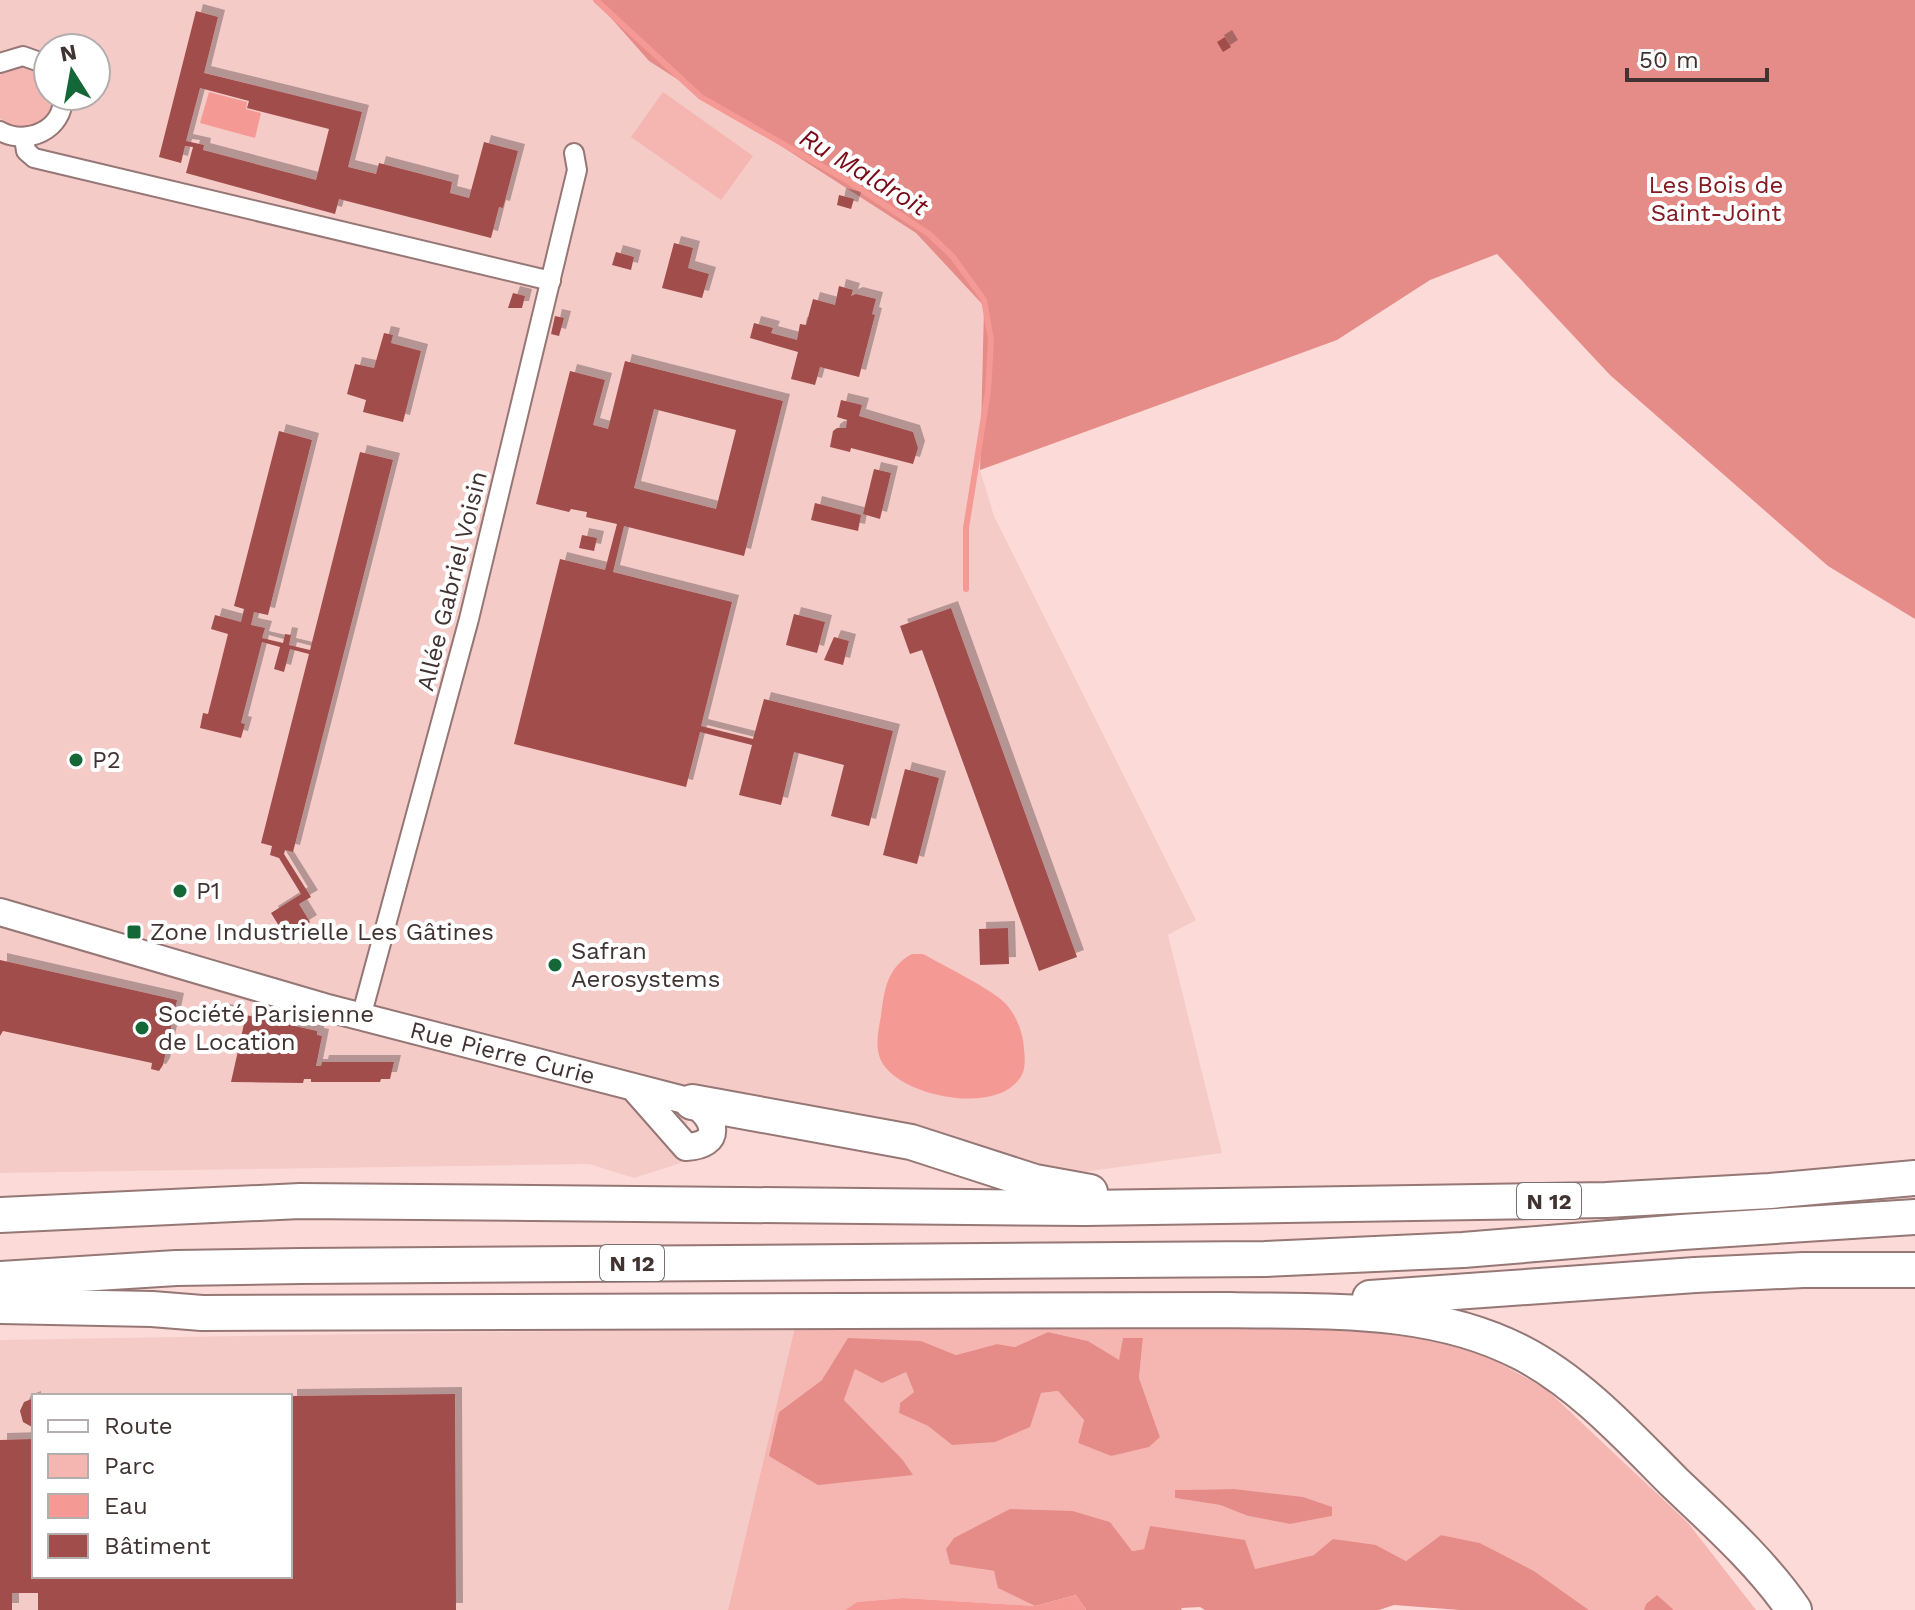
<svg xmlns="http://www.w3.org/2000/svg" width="1915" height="1610" viewBox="0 0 1915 1610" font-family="'Work Sans',sans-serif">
	<defs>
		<filter id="shadow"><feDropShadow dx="7" dy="-7" stdDeviation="0" flood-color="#0004"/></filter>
	</defs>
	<rect width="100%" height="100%" fill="#fcdad7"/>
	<g fill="#f5cbc8" fill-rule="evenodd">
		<path d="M0 0H595L649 61 916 233 984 306 980 470 994 516 1196 920 1168 935 1222 1153 1068 1174 693 1087 681 1163 634 1178 589 1164 0 1173ZM48 48H96V96H48Z"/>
		<path d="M795 1327 728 1610H0V1340ZM34 1396H290V1576H34Z"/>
	</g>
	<g fill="#f5b5b1" fill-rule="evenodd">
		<path d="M24 64 43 71 48 76V96H55C50 125 23 137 0 118V75L5 70Z"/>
		<polygon points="663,92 753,156 721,200 631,137"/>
		<path d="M795 1327 1319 1328 1411 1334 1491 1358 1547 1390 1688 1523 1756 1610H1674L1657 1596 1646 1604 1644 1610H1589L1534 1571 1480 1543 1441 1535 1406 1561 1376 1545 1314 1555 1255 1569 1150 1527 1144 1549 1131 1551 1110 1522 1073 1511 979 1569 994 1571 999 1588 1035 1606 903 1598 857 1602 845 1610H728ZM1048 1332 1088 1341 1119 1361 1143 1339 1139 1378 1160 1437 1111 1456 1078 1443 1084 1420 1058 1391 1041 1393 952 1445 928 1426 899 1413 900 1403 914 1392 906 1372 855 1368 844 1400 902 1459 779 1412 822 1380 920 1341 956 1355 997 1344 1015 1347ZM1234 1489 1332 1516 1290 1524 1248 1516 1220 1505 1175 1498V1490Z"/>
	</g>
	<g fill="#e68c88">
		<polygon points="595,0 1915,0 1915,619 1828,566 1610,375 1497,254 1430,280 1337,340 980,470 984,306 916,233 649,61"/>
		<polygon points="1048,1332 1088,1341 1119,1360 1123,1338 1143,1338 1139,1378 1160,1437 1149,1447 1111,1456 1078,1443 1084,1420 1058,1391 1041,1393 1030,1427 995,1442 952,1445 928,1426 899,1413 900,1403 914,1392 906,1372 882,1383 855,1369 844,1400 902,1459 913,1475 818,1485 769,1456 779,1412 822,1380 848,1338 921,1341 956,1355 997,1344 1015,1347"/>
		<polygon points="1234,1489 1303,1497 1332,1507 1332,1516 1290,1524 1248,1516 1220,1505 1175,1498 1175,1490"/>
		<polygon points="1010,1509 1073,1511 1110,1522 1132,1551 1144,1549 1150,1526 1245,1540 1255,1569 1314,1555 1333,1539 1376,1545 1406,1561 1441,1535 1480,1543 1534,1571 1589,1610 1460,1610 1394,1605 1379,1610 1205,1610 1200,1607 1182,1608 1181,1610 1086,1610 1076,1595 1035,1606 998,1588 994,1571 950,1564 946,1549 954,1538"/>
		<polygon points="1657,1595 1674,1610 1644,1610 1646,1604"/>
	</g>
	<g fill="#f59995">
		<polygon points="209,92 247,102 246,109 261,113 255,138 200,123"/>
		<path d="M912 954H923C941 964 995 991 1006 1004 1017 1017 1023 1032 1024 1049 1025 1058 1026 1070 1020 1078 996 1115 904 1097 883 1064 874 1050 878 1032 881 1016 884 991 887 967 912 954Z"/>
		<polygon points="1076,1595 1086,1610 845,1610 857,1602 903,1598 1035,1606"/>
	</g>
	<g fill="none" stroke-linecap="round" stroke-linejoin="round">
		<polyline stroke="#f59995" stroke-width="6" points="596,0 701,97 848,181 929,234 953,257 984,300 991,340 988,391 966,528 966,589"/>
	</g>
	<g fill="#a04d4b" fill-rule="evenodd" filter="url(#shadow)">
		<path d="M196 11 218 17 204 73 362 112 348 167 376 174 379 163 452 182 450 193 469 198 484 142 518 151 503 208 499 207 491 238 339 199 335 214 186 173 193 147 185 146 181 163 159 157ZM200 88 249 101 247 108 329 129 316 180 203 150 204 145 186 141Z"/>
		<polygon points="1225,37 1231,47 1223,52 1217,42"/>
		<polygon points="839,195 854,199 851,209 837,205"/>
		<polygon points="674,243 693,248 688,268 709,274 702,298 662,288"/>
		<polygon points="616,252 634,257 631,270 612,265"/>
		<polygon points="839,286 853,290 851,296 856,294 876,299 872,314 875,315 859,377 820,367 815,385 791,379 798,352 750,338 754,323 773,328 771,333 797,340 800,324 806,325 813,299 835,305"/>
		<polygon points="513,293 525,296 522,308 508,308"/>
		<polygon points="555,316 564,318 559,336 551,334"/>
		<polygon points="384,333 393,335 391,343 421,351 403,422 363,412 366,400 347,394 355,364 374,368"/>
		<path d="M625 361 783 401 744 556 624 526 613 572 732 602 701 726 753 739 764 699 893 731 869 826 831 816 844 765 794 752 781 805 739 795 752 745 700 732 686 787 514 744 560 559 605 570 617 524 586 517 587 512 571 509 569 512 536 504 570 371 605 380 593 425 608 429ZM654 409 736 430 716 509 634 488Z"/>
		<polygon points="841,400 862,405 859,416 913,432 918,448 913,464 851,448 850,452 830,447 833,431 837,428 846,428 847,420 837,417"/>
		<polygon points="279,431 312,440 268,615 254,612 251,625 265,628 262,638 283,643 285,634 291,635 289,645 310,650 360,452 393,460 293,852 285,850 284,854 311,897 299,904 310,922 291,934 285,922 279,926 271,913 301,894 279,858 270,855 272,846 261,843 309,654 290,649 284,672 274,669 280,647 262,642 241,723 245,724 241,738 200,728 203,713 208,714 228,634 211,629 215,615 241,622 244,609 234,606"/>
		<polygon points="874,469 891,473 880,519 863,514"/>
		<polygon points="473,479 481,482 474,510 465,507"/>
		<polygon points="815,503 861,515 858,531 811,520"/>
		<polygon points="582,535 597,538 594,551 579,548"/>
		<polygon points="951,608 1077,957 1039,971 922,650 910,654 900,626"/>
		<polygon points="794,614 825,622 817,653 786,645"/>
		<polygon points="834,637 849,641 843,665 824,660"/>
		<polygon points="905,769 939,778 917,864 883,855"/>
		<polygon points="1008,928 1009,964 980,965 979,929"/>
		<polygon points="0,960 177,1000 163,1065 159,1071 151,1069 152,1063 3,1031 0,1036"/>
		<polygon points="222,1011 232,1013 229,1022 220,1020"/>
		<polygon points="246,1015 317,1031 317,1035 322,1036 316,1066 321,1066 322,1062 394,1062 390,1079 381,1079 380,1082 311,1082 311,1079 304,1079 303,1083 231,1082"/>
		<polygon points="455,1394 456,1610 38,1610 38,1593 12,1593 12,1610 0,1610 0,1440 34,1439 34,1576 290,1576 290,1396"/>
		<polygon points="34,1398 34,1423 32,1427 23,1422 20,1411 24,1402"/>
	</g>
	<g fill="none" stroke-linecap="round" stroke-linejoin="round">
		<g stroke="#957775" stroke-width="22">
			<g id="street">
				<polyline points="0,63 23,56 48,65"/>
				<path d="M0 131C27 146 64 130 63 96"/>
				<polyline points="24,138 26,151 34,158 551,281"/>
				<polyline points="361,1017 469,619 577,170 574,153"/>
			</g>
		</g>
		<g stroke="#957775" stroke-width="30">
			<g id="secondary">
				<path id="s1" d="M0 912 324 1007 692 1102C717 1119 723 1145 686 1147L635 1089"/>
			</g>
		</g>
		<g stroke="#957775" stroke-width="38">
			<g id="highway">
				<polyline points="692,1102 911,1142 1035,1182 1090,1192"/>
				<polyline points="0,1215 300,1201 1085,1208 1606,1200 1770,1191 1915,1178"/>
				<polyline points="0,1279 176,1268 301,1266 1265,1259 1463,1250 1682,1232 1915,1217"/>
				<polyline points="1370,1298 1695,1275 1803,1270 1915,1270"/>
				<path d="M0 1306 152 1309 202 1313 1230 1310C1328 1312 1432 1306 1522 1353 1580 1383 1628 1436 1674 1482 1716 1522 1761 1562 1794 1610"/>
			</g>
		</g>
		<use href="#street" stroke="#fff" stroke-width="18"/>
		<use href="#secondary" stroke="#fff" stroke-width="26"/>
		<use href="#highway" stroke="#fff" stroke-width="34"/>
	</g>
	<g fill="#146737" stroke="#fff" stroke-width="3">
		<circle cx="76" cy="760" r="8"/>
		<circle cx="180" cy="891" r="8"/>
		<rect x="126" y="924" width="16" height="16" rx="4"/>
		<circle cx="555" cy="965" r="8"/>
		<circle cx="142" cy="1028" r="8"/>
	</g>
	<g text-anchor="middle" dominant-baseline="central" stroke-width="8" stroke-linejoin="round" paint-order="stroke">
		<g fill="#fff" stroke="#797070" stroke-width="2">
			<rect x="1517" y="1183" width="64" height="36" rx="6"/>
			<rect x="600" y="1245" width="64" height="36" rx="6"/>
		</g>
		<g font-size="22" font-weight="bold" fill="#403332">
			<text x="1549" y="1201">N 12</text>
			<text x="632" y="1263">N 12</text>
		</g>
		<g font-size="24" fill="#831921" stroke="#fff">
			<text x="1716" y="185">Les Bois de<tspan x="1716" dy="28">Saint-Joint</tspan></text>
		</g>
		<g font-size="24" fill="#403332" stroke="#fff">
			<text transform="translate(452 581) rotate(-76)">Allée Gabriel Voisin</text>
			<text stroke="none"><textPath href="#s1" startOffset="522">Rue Pierre Curie</textPath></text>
		</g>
		<g font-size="24" fill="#403332" stroke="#fff" text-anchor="start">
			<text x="92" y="760">P2</text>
			<text x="196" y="891">P1</text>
			<text x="150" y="932">Zone Industrielle Les Gâtines</text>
			<text x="571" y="951">Safran<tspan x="571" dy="28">Aerosystems</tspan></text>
			<text x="158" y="1014">Société Parisienne<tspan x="158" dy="28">de Location</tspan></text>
		</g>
		<g font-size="26" font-style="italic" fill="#780917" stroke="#fff">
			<text transform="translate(864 172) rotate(31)">Ru Maldroit</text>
		</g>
	</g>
	<rect x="32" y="1394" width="260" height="184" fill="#ffffff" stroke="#b3adad" stroke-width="2"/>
	<rect x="48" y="1420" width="40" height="12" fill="#ffffff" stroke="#b3adad" stroke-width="2"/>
	<text x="104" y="1434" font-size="24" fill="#403332">Route</text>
	<rect x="48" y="1454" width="40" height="24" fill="#f5b5b1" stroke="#b3adad" stroke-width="2"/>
	<text x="104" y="1474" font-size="24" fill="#403332">Parc</text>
	<rect x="48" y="1494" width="40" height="24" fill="#f59995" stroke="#b3adad" stroke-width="2"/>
	<text x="104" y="1514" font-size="24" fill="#403332">Eau</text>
	<rect x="48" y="1534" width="40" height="24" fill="#a04d4b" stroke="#b3adad" stroke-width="2"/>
	<text x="104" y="1554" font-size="24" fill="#403332">Bâtiment</text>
	<g transform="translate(72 72) rotate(349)"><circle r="38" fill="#ffffff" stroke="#b3adad" stroke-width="2"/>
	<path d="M0-6L14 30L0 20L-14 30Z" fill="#146737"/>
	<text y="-12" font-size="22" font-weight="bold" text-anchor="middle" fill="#403332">N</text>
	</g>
	<path d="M1627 68v12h140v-12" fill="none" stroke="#403332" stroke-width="4"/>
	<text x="1639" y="68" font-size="24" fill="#403332" stroke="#ffffff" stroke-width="6" paint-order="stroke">50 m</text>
</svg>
